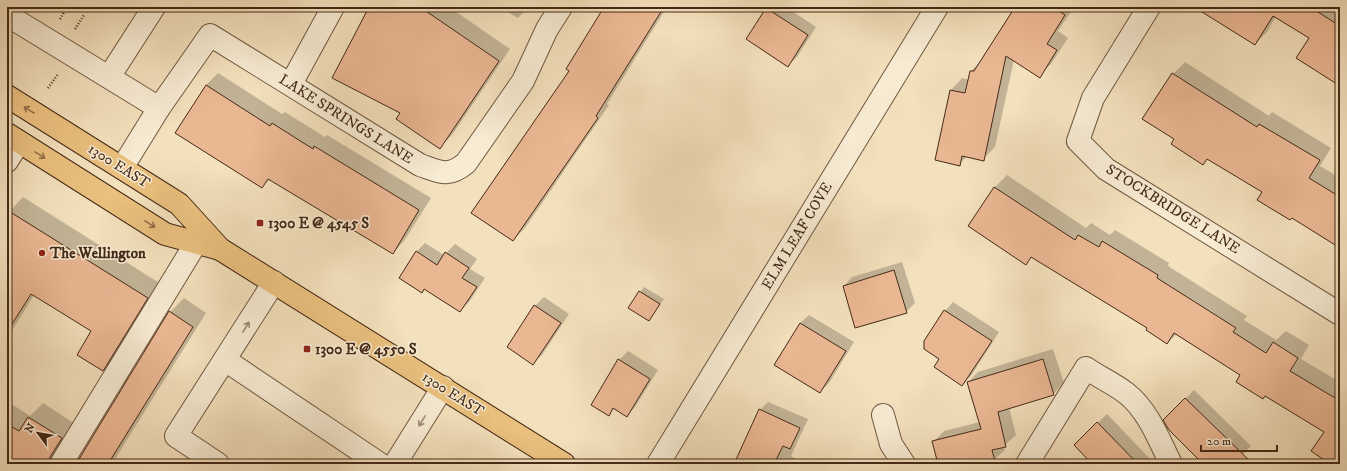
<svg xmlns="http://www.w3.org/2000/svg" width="1347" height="471" viewBox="0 0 1347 471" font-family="'IM FELL DW Pica',serif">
	<rect width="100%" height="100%" fill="#f3e0bc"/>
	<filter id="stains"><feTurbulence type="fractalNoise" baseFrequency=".005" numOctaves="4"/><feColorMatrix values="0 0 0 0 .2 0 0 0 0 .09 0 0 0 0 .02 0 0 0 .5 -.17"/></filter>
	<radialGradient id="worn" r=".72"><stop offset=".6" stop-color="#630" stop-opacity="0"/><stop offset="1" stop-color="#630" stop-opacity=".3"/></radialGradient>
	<g fill="#0003">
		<polygon points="370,7 449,7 510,49 452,135 440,147 401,113"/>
		<polygon points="499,7 529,7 518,18"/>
		<polygon points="605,7 667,7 607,104 609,105 525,228 513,240 570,70"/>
		<polygon points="768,7 786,7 816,27 797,57 788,65 766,9"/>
		<polygon points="1016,7 1074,7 1058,31 1068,38 1051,64 1039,76 1014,60 995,147 983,159 968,156 959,164 951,90 962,78 969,80 971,71 983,59"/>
		<polygon points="1208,7 1340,7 1340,85 1310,38 1276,16 1267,32 1255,44"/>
		<polygon points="1185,62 1269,116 1272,112 1331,148 1320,166 1340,178 1340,247 1264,192 1208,158 1203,163 1176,139 1173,74"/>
		<polygon points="218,73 282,114 285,112 325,137 327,135 431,198 404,241 393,253 270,179 262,187 206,85"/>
		<polygon points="1007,175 1086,228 1091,223 1110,235 1115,230 1169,263 1168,266 1247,316 1244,320 1276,340 1286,331 1309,345 1301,359 1340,382 1340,464 1332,464 1325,431 1241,375 1177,334 1167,343 1149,327 1033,256 1026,263 969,226 995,187"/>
		<polygon points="23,197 161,284 117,356 103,370 93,331 34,295 7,339 7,214"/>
		<polygon points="425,243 444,255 455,244 477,259 470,269 485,278 469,302 460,311 425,288 400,277 417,251"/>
		<polygon points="902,262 915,303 906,312 844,286 852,277"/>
		<polygon points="644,287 664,299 649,320 629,308"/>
		<polygon points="544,297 569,314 542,355 533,363 535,306"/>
		<polygon points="184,298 206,313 112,464 7,464 7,401 30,416 43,403 75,424 69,461 78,462 170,312"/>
		<polygon points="953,302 999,332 971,376 962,385 945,311"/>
		<polygon points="809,315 854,342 829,383 820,392 775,364 800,323"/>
		<polygon points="1053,349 1064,383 1053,394 1009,407 1016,435 1004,446 1005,450 994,460 979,464 939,464 933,442 944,431 980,422 968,382 978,372"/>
		<polygon points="628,351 658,370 635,407 627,416 615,408 609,414 619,360"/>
		<polygon points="1194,390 1251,446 1234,464 1205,464 1165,420"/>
		<polygon points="768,402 808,419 791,456 804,464 735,464 760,410"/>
		<polygon points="1107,414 1155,464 1094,464 1075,445"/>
	</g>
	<g fill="#eab793" stroke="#442917">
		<polygon points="369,7 420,7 499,61 440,149 396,119 400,113 332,78"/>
		<polygon points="604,7 664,7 596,116 598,118 513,241 471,213 569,71 566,69"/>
		<polygon points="1015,7 1053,7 1065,15 1047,44 1057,50 1040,78 1006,56 984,161 962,156 960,166 935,160 950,90 965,93 970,71 974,71"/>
		<polygon points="1194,7 1310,7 1340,26 1340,86 1296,58 1309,38 1273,16 1255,45"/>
		<polygon points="766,8 808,35 788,67 746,39"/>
		<polygon points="1172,73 1257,127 1259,124 1320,160 1309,178 1340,197 1340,248 1292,218 1290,220 1257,200 1262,192 1207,159 1203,165 1171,144 1174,139 1142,119"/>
		<polygon points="206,85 270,126 272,123 313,149 314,146 419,210 393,254 268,179 262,188 175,133"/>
		<polygon points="994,187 1075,240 1078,235 1099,247 1102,241 1158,275 1157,278 1236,328 1233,332 1266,353 1273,342 1298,358 1290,371 1340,401 1340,464 1330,464 1311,451 1324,432 1265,396 1263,399 1236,382 1240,375 1174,333 1167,344 1146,330 1147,328 1031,257 1026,265 968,226"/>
		<polygon points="7,210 148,298 103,371 77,355 91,331 31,294 7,332"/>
		<polygon points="416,251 437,265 445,252 469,268 462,278 477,287 460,312 424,289 422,293 399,278"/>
		<polygon points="894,270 907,313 855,328 843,286"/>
		<polygon points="639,291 660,304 649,321 628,308"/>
		<polygon points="534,305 561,323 533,365 507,347"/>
		<polygon points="944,310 992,341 962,386 934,367 939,359 924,349 924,341"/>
		<polygon points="169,311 193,327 108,464 76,464"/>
		<polygon points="800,323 846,351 820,393 774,365"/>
		<polygon points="618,359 650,379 627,417 613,408 609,416 591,405"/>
		<polygon points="1043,359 1054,395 998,412 1006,447 992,450 995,461 983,464 938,464 932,441 981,429 967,382"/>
		<polygon points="1185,398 1253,464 1203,464 1169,430 1163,420"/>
		<polygon points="759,409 800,428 790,449 783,446 774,464 734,464"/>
		<polygon points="28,417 62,438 50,457 49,464 7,464 7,424 19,431"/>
		<polygon points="1097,422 1138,464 1092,464 1074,445"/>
	</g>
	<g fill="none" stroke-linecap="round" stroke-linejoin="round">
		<g stroke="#705740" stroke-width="24">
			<g id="minor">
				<polyline points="1149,7 1093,98 1078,141 1106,169 1340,314"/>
				<polyline points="7,15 159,108"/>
				<polyline points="109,77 154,7"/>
				<polyline points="291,84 333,7"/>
				<polyline points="7,161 19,142"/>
				<path d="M122 168 159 108 210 35 420 165C440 172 448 178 466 163L523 81 547 29 561 7"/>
				<polyline points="225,360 380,464"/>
				<polyline points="883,415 891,444 904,464"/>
				<polyline points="61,464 196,243"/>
				<polyline points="218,464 176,436 274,282"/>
				<polyline points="395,464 443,387"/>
				<polyline points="658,464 937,7"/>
				<path d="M1027 464 1086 368C1099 377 1114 384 1126 393 1148 410 1159 440 1171 464"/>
			</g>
		</g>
		<g stroke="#442917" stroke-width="24">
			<g id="major">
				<polyline points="7,96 179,204 220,249 564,464"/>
				<polyline points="7,134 165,234 220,249"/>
			</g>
		</g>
		<g stroke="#442917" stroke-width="2.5" stroke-dasharray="1 2" stroke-linecap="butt">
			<polyline points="60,19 67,7"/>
			<polyline points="75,29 84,15"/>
			<polyline points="48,88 58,74"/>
		</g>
		<use href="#minor" stroke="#f7ebd3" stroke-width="22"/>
		<use href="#major" stroke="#eac07e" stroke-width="22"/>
	</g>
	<defs><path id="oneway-shaft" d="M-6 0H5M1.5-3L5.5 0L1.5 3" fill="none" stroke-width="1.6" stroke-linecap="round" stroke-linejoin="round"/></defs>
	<g stroke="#8f6d45">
		<use href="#oneway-shaft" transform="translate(29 110) rotate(-148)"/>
		<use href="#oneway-shaft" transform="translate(40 155) rotate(32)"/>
		<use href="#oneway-shaft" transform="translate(150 224) rotate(32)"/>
	</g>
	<g stroke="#9e8a75">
		<use href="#oneway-shaft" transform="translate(246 327) rotate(-58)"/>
		<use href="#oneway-shaft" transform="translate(422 421) rotate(122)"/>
	</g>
	<g fill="#8f2418" stroke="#f7ebd3" stroke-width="1.5">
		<rect x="256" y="219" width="8" height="8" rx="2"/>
		<circle cx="42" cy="253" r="4"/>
		<rect x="303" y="345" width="8" height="8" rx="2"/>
	</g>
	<g text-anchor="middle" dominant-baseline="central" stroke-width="3" stroke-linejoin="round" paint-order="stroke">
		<g font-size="15" fill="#442917" stroke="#f7ebd3">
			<text transform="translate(346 119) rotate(32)">LAKE SPRINGS LANE</text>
			<text transform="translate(119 166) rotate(32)">1300 EAST</text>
			<text transform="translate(1173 209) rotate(32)">STOCKBRIDGE LANE</text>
			<text transform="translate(797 236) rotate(-59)">ELM LEAF COVE</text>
			<text transform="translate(453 394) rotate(32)">1300 EAST</text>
		</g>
		<g font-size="15" font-weight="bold" fill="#442917" stroke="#f7ebd3" text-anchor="start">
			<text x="268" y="223">1300 E @ 4545 S</text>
			<text x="50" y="253">The Wellington</text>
			<text x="315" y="349">1300 E @ 4550 S</text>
		</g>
	</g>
	<rect width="1347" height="471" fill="none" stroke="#f3e0bc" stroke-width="24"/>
	<rect x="8" y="8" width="1331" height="455" fill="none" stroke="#442917" stroke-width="2"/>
	<rect x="12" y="12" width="1323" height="447" fill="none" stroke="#442917"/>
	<g transform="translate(38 433) rotate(302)" stroke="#f7ebd3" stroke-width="3" paint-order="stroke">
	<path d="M0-3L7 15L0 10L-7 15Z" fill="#442917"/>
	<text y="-6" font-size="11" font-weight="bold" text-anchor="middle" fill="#442917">N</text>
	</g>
	<path d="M1201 445v6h76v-6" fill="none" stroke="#442917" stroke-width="2"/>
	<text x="1207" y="445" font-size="12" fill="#442917" stroke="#f7ebd3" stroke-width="3" paint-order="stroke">20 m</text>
	<rect width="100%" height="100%" filter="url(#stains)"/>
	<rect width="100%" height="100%" fill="url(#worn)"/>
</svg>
